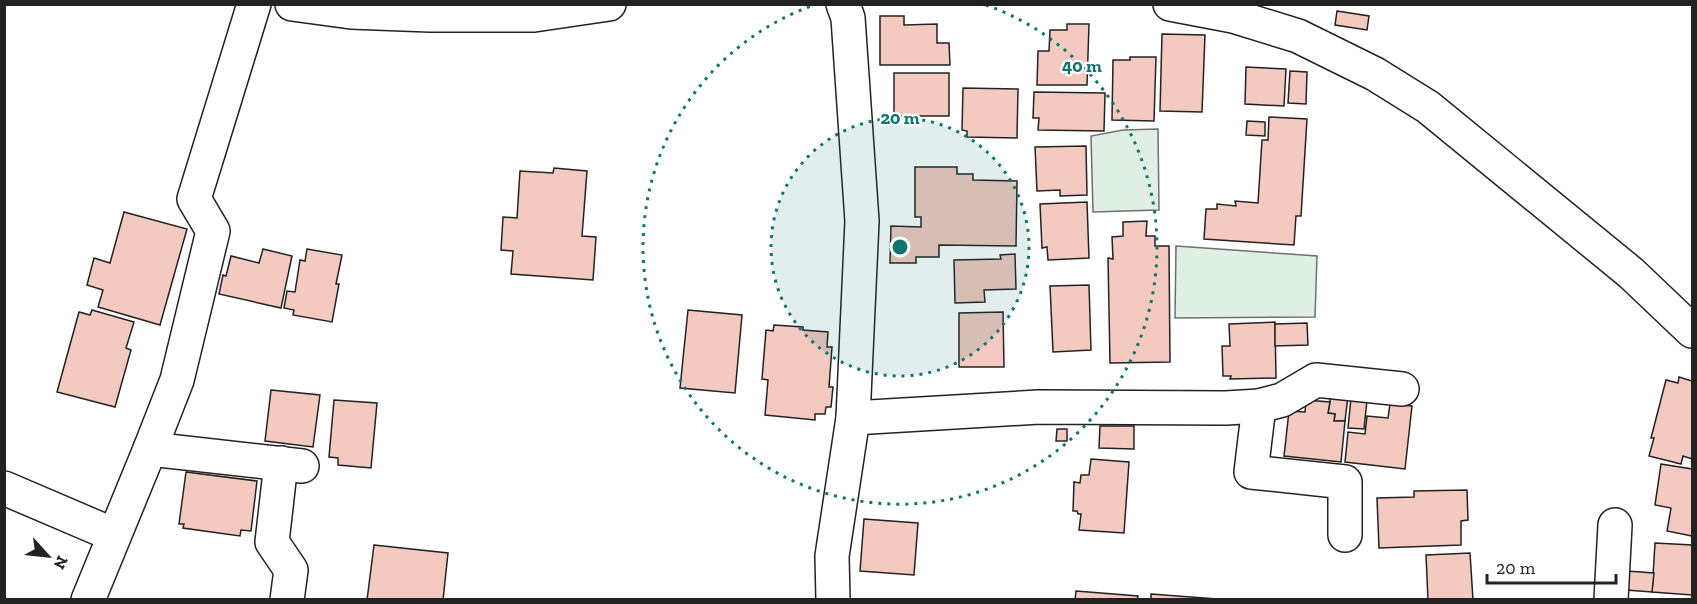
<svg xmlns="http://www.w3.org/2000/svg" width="1697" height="604" viewBox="0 0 1697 604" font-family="'Zilla Slab',serif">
	<rect width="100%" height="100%" fill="#fff"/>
	<g fill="#e0efe3" stroke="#6f6f6f" stroke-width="1.5">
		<polygon points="1158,129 1159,210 1093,212 1091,136 1123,130"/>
		<polygon points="1176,246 1317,256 1315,317 1175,318"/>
	</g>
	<g fill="#f3c9c0" stroke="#222" stroke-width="1.5">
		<polygon points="1337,11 1369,16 1367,30 1335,25"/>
		<polygon points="880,16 904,16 904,25 937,24 937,43 949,43 950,65 880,65"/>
		<polygon points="1067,24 1089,24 1087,85 1037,85 1038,51 1049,51 1050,30 1067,30"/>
		<polygon points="1162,34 1205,35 1202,112 1160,111"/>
		<polygon points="1130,57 1156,57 1154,121 1112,120 1113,60 1130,60"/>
		<polygon points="1246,67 1286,69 1284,106 1245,104"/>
		<polygon points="1290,71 1307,72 1306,104 1288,103"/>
		<rect x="894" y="73" width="55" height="43"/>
		<polygon points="963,88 1018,89 1017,138 967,137 967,131 962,130"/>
		<polygon points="1034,92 1105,93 1104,131 1038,130 1039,118 1033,118"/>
		<polygon points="1269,117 1307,119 1301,216 1296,216 1294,245 1204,239 1206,209 1217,209 1217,204 1236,206 1235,201 1258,203 1262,140 1268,140"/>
		<polygon points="1247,121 1265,122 1265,136 1246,135"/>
		<polygon points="1086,146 1087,195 1060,196 1060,190 1037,191 1035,147"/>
		<polygon points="915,167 957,167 957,174 973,174 973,180 1017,181 1016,246 939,245 939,257 916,257 916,263 890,263 891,226 921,227 921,217 915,217"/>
		<polygon points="554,168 587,171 582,236 596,237 593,280 511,274 513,251 501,250 503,217 517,218 520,171 553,173"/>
		<polygon points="1087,202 1089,258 1048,260 1047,247 1042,248 1040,204"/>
		<polygon points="124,212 187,229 160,325 98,307 103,290 87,285 94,258 110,263"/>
		<polygon points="1147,221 1146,236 1155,236 1155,246 1169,246 1170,362 1110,363 1108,258 1113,259 1112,237 1123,236 1123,222"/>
		<polygon points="263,249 292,256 281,308 219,294 223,275 226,276 231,256 259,263"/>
		<polygon points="307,249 342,255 336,284 339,284 332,322 293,315 294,310 284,308 287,291 295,292 300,260 305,261"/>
		<polygon points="1015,254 1016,289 984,290 985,302 955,303 954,260 1001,259 1000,255"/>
		<polygon points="1089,285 1091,350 1053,352 1050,286"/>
		<polygon points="92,310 134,322 126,348 131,350 115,407 57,392 79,312 90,315"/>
		<polygon points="688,310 742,315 735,393 680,388"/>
		<polygon points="1003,312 1004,367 959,367 959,313"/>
		<polygon points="1275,322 1276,378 1230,379 1231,376 1223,376 1222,346 1230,346 1229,324"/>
		<polygon points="1307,323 1308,345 1275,346 1275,324"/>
		<polygon points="774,325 803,327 803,330 828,332 827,347 832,347 829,387 833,387 831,407 826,407 825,414 815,414 815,420 765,415 768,380 762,379 766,330 773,331"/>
		<polygon points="1679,377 1692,381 1692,459 1683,456 1681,464 1649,456 1654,438 1651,438 1666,380 1678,383"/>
		<polygon points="271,390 320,395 313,447 265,441"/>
		<polygon points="1331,394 1348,396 1345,421 1334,421 1335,414 1328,413"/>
		<polygon points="1351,398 1367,400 1364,429 1348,428"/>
		<polygon points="334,400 377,403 371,468 338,465 338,458 329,457"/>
		<polygon points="1306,400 1330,402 1328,413 1335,414 1334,421 1345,421 1341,462 1284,456 1289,411 1305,412"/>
		<polygon points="1390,404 1412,406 1405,469 1345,462 1348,432 1365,434 1367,416 1388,418"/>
		<polygon points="1100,426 1134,426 1134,449 1099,448"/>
		<polygon points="1057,429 1067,429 1067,441 1056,441"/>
		<polygon points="1091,459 1129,462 1124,533 1079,530 1081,514 1078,514 1077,511 1073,511 1074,482 1080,483 1081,475 1089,475"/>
		<polygon points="1661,464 1692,469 1692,536 1667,531 1671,508 1655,505"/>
		<polygon points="186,472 257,481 251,531 241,530 240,536 183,528 184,524 179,524"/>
		<polygon points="1467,490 1468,520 1461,521 1461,545 1379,548 1377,498 1414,497 1414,491"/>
		<polygon points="864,519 918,523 914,575 860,571"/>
		<polygon points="1655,543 1692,545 1692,595 1652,592"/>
		<polygon points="374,545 448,553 443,600 367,600"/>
		<polygon points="1470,553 1473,600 1428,600 1426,555"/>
		<polygon points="1627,571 1654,573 1652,592 1626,590"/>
		<polygon points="1076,591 1138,596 1137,600 1075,600"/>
		<polygon points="1151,594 1217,599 1217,600 1151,600"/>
	</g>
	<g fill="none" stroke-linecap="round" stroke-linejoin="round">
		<g stroke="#222" stroke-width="36">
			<g id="street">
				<polyline points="292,4 351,12 430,15 534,15 609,4"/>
				<polyline points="1170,4 1233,16 1298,36 1375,74 1428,107 1631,273 1692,331"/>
				<polyline points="1259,406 1251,472 1345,482 1345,535"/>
				<polyline points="853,418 1039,407 1226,408 1259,406 1282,400 1316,380 1402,389"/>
				<polyline points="150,449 302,466"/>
				<polyline points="281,463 272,542 291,570 287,600"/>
				<polyline points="4,488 114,535"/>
				<polyline points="88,600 150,449 177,380 213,231 194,199 254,4"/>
				<polyline points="833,600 832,556 853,418 862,221 848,18 843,4"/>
				<polyline points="1611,600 1615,525"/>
			</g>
		</g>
		<use href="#street" stroke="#fff" stroke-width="33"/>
	</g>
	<circle cx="900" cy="247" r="129" fill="#0f766e" fill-opacity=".12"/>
	<g fill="none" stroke="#0f766e" stroke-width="3" stroke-dasharray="3 6">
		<circle cx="900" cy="247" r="129"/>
		<path d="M986 5A257 257 0 1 1 814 5"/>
	</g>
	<circle cx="900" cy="247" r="9" fill="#0f766e" stroke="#fff" stroke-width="3"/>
	<g font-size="18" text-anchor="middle" font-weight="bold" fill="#0f766e" stroke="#fff" stroke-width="4.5" stroke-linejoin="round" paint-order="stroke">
		<text x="1082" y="72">40 m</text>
		<text x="900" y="124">20 m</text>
	</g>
	<rect width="1697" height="604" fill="none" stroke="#222222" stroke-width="12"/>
	<g transform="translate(48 556) rotate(117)" stroke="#ffffff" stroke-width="4.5" paint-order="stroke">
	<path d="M0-4.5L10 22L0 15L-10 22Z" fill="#222222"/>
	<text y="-9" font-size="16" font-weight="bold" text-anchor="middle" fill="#222222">N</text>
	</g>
	<path d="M1487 574v9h129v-9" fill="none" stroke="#222222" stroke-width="3"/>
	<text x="1496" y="574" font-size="18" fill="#222222" stroke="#ffffff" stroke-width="4.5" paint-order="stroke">20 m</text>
</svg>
